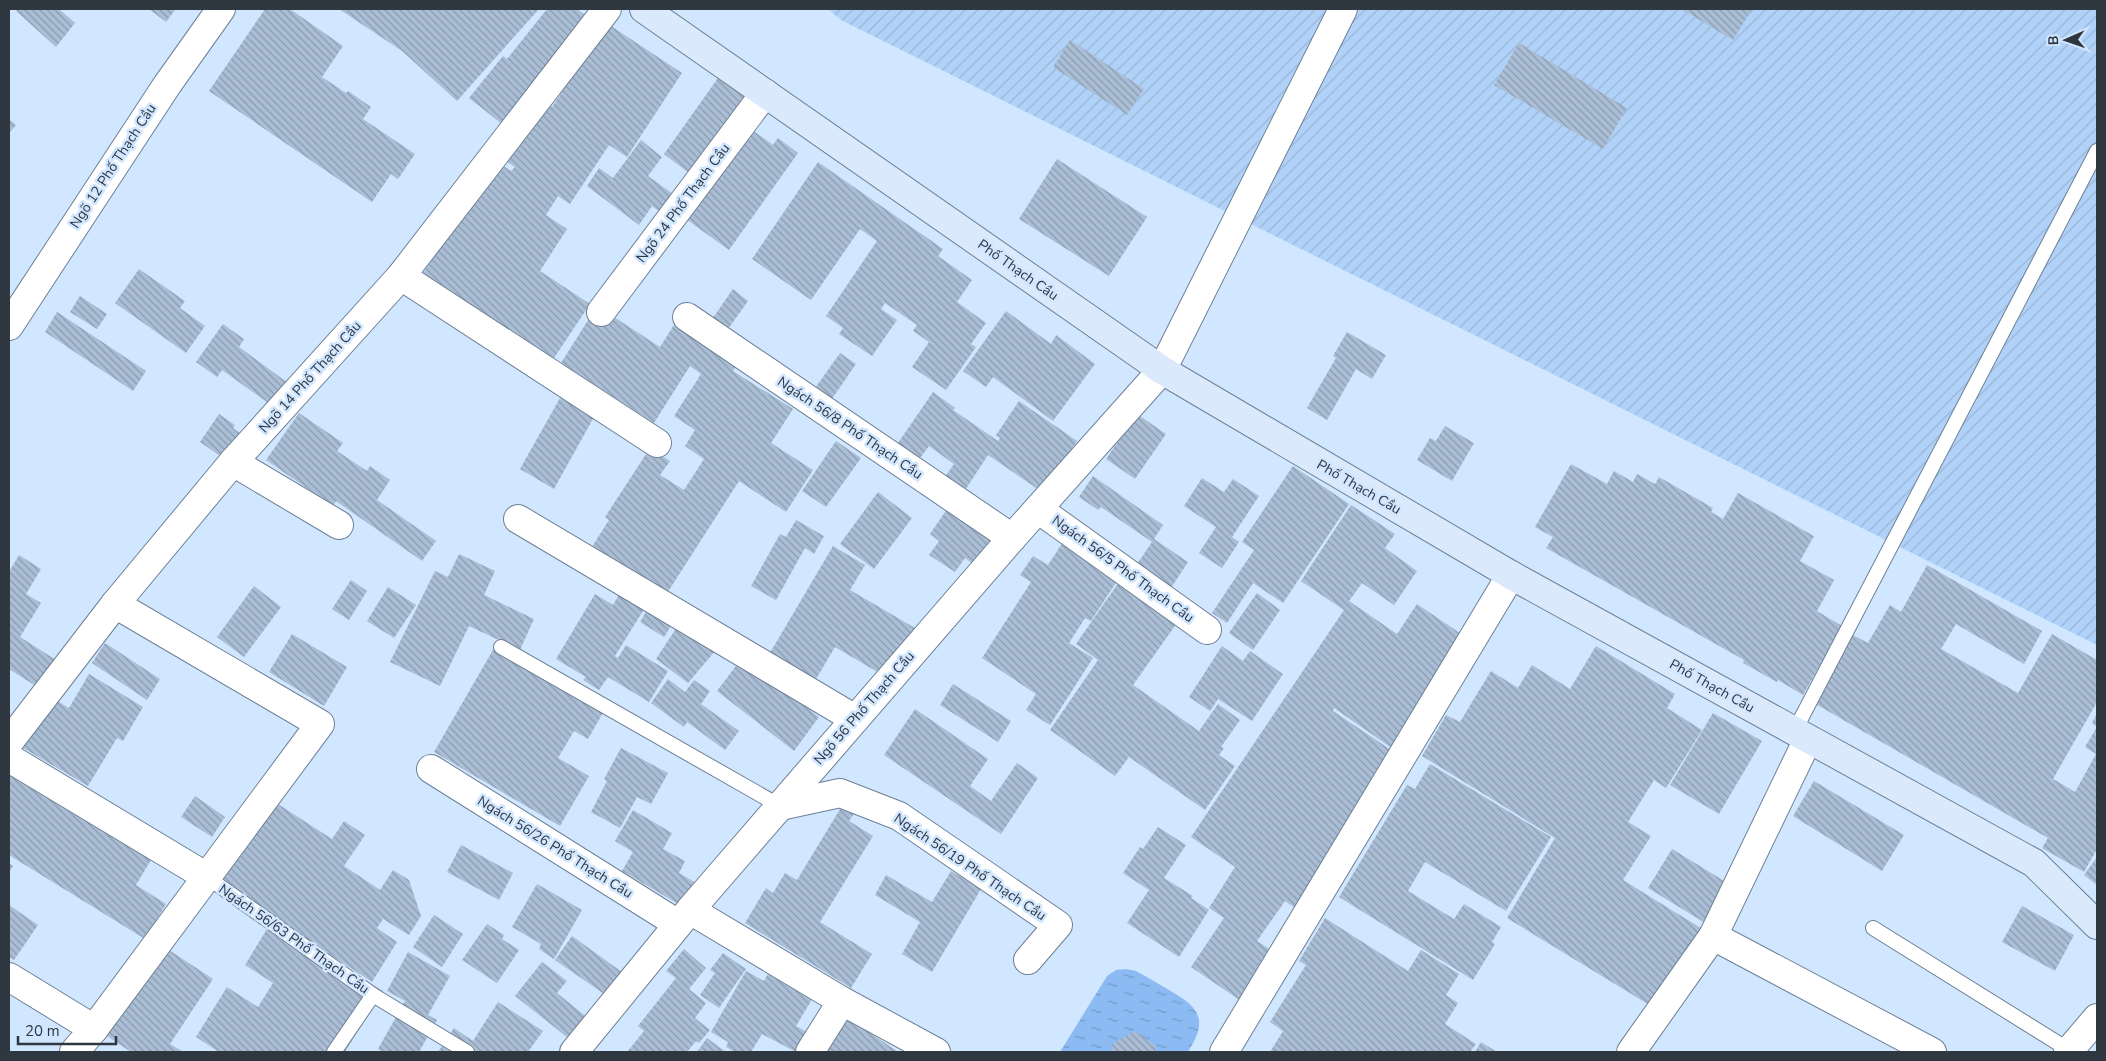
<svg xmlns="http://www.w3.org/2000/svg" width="2106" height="1061" viewBox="0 0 2106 1061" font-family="'Nunito Sans',sans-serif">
	<defs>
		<pattern id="garden-furrows" width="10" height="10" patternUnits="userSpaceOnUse" patternTransform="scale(1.25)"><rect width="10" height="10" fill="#b1d2f8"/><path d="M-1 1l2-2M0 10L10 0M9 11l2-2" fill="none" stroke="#99b5d6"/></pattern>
		<pattern id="water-ripples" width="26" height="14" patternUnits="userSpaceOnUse" patternTransform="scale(1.25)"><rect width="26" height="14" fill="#8bbbf2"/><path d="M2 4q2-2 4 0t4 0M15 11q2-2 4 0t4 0" fill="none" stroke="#7299c6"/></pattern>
		<pattern id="building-back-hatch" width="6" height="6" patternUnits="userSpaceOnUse" patternTransform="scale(1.25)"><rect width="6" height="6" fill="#aabed6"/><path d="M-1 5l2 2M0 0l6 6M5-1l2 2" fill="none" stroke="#8b9baf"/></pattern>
	</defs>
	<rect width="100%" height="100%" fill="#d1e6ff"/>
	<polygon fill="url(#garden-furrows)" points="828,9 2097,9 2097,645 841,20"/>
	<path fill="url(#water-ripples)" d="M1126 969 1136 971C1149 978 1161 985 1174 993 1203 1010 1206 1023 1188 1052H1060L1107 976 1116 970Z"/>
	<g fill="url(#building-back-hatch)">
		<polygon points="18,9 59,9 75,23 56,47 16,11"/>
		<polygon points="149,9 174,9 175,10 166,22"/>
		<polygon points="265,9 290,9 343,46 322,77 346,93 348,91 371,107 363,119 415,154 398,179 391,174 372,202 209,91"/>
		<polygon points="339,9 539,9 457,101 402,51"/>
		<polygon points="547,9 577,9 593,21 507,128 469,98 503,56 507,59"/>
		<polygon points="1681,9 1752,9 1733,40"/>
		<polygon points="608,24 682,73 627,157 609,145 570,204 558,196 546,215 567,229 540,271 590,304 552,361 422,275 497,162 511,171 515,167 506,161 545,103 552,107"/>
		<polygon points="1070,40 1144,89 1127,115 1053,67"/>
		<polygon points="1519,43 1627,108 1603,149 1494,85"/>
		<polygon points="718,78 744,97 689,173 664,154"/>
		<polygon points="9,119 16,125 9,133"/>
		<polygon points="737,119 773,145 778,138 798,153 729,250 672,209"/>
		<polygon points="641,140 662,157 648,176 673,194 660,212 652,206 639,225 587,186 599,168 613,178"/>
		<polygon points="1057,159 1147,217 1109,276 1019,219"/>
		<polygon points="818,162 943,249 938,256 972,280 957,302 986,323 971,344 976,347 946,390 912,367 929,342 913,331 917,325 885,303 881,309 897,320 872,356 839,334 843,328 826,316 877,241 860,229 811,300 752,259"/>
		<polygon points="139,269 185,301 180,308 205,326 186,353 115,303"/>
		<polygon points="733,289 748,301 723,336 708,325"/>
		<polygon points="80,296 107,314 97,329 70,312"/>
		<polygon points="597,306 660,347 679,317 742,357 733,371 793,409 771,443 813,470 786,512 739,481 662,601 588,553 609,520 605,517 650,448 670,461 660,475 684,490 704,459 685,446 695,430 674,416 701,374 690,366 654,423 561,363"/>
		<polygon points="1006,311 1051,344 1056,335 1095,364 1053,421 993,377 986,387 963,371"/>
		<polygon points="57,312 146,371 133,391 45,332"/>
		<polygon points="223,324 244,339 239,347 288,383 271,405 222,370 217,377 196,362"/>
		<polygon points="1347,332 1386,355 1372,379 1356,369 1327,420 1307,408 1336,358 1333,356"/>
		<polygon points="840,353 856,364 829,403 813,391"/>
		<polygon points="933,392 955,408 953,410 998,441 1000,438 996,435 1019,401 1077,441 1042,492 988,455 960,498 940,484 954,464 929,446 920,458 898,443"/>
		<polygon points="560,398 594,417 554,489 520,469"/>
		<polygon points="299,413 343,443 337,451 367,471 370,466 390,480 377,500 436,541 422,561 336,501 333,506 266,460"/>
		<polygon points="219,414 235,425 233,428 247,438 230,463 200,442"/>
		<polygon points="1137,414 1166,434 1135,479 1106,459"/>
		<polygon points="1445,426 1474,443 1452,481 1417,460 1430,438 1436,441"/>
		<polygon points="836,441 861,458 826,507 802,491"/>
		<polygon points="1571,464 1607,484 1614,471 1633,482 1637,474 1655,484 1659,477 1713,508 1711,512 1723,519 1738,493 1814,536 1800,561 1834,580 1817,611 1842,626 1803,695 1778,680 1777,682 1743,663 1744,660 1546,548 1553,537 1535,527"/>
		<polygon points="1293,466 1349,504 1283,603 1253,583 1227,623 1212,613 1254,550 1242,542"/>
		<polygon points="1093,476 1163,525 1154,539 1188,562 1167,594 1133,570 1152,542 1101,507 1098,510 1079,497"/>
		<polygon points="1202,478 1224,492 1233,479 1259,496 1232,537 1239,542 1222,568 1199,553 1216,527 1184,506"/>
		<polygon points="878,492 912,518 874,569 840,544"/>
		<polygon points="1351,505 1395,534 1385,548 1417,571 1394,605 1362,583 1349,601 1397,634 1417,604 1470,640 1396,751 1334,708 1333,711 1400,756 1301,912 1285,901 1257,941 1280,956 1247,1005 1191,967 1224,918 1209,908 1235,867 1191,837 1344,610 1301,581"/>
		<polygon points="947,509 998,545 981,570 965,558 955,572 929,555 939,541 930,534"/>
		<polygon points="796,520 824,536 814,554 805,548 776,600 751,586 780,534 786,537"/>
		<polygon points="1063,542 1119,578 1091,621 1085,618 1069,643 1093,658 1050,725 1026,710 1036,694 982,658 1031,582 1020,575 1033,556 1048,565"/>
		<polygon points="833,546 865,565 850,590 915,628 886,677 835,647 813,684 767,658"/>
		<polygon points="459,554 495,571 484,595 534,619 520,650 469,626 440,686 390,662 435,571 448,577"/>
		<polygon points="19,555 41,569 26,594 41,603 20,637 56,660 39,688 9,669 9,572"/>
		<polygon points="1927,565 2042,631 2024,664 1956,624 1941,649 2018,693 2052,634 2097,660 2097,702 2053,779 2075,792 2096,754 2085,747 2097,727 2092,723 2097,713 2097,849 2084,872 2042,848 2048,838 1814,703 1853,635 1868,643 1890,605 1901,612"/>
		<polygon points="351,580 367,591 349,620 332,609"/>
		<polygon points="1119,582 1177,623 1133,685 1199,731 1218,704 1240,720 1221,747 1224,748 1219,755 1235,766 1205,810 1129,757 1115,776 1050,730 1098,660 1076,644"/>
		<polygon points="254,586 281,607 244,657 217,637"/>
		<polygon points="388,587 416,605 394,638 367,621"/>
		<polygon points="621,591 646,606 615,656 618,658 626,645 668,671 649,702 608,677 599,690 583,680 586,677 556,659 595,594 613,605"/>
		<polygon points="1257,593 1280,610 1253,650 1229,633"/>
		<polygon points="649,607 674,621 664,637 640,622"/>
		<polygon points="679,624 715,651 688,683 656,659"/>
		<polygon points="292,634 347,667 324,706 269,672"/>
		<polygon points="105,643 160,679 147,700 92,663"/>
		<polygon points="497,643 604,711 588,739 574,731 558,758 589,776 560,826 434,752"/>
		<polygon points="1222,646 1243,661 1250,651 1283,674 1252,721 1218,699 1210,711 1189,697"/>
		<polygon points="1596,646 1675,694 1667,708 1702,730 1666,788 1654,780 1628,822 1651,836 1623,880 1704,930 1656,1009 1507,918 1555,838 1422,756 1446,715 1460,722 1491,671 1518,688 1532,665 1570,689"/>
		<polygon points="742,658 819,717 794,751 717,691"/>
		<polygon points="89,674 143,707 123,741 117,738 88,786 18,745 54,699 69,708"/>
		<polygon points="668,679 685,692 694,680 710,691 701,704 739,731 725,750 687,722 684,727 651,703"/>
		<polygon points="953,684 1011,721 998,742 940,705"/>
		<polygon points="915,709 988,759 970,786 991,801 1017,763 1038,778 1001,834 884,755"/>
		<polygon points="1713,713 1762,741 1719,814 1670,785"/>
		<polygon points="621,748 668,773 651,804 637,797 620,828 591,812 607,781 604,779"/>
		<polygon points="1430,764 1551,837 1506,911 1425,862 1408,891 1454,919 1464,904 1501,927 1492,942 1495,944 1473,980 1339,897 1407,785 1415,789"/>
		<polygon points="9,765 154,855 136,885 166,904 145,939 9,855"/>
		<polygon points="1814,781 1904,835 1882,871 1793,816"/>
		<polygon points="195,796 225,817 212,837 181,817"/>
		<polygon points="267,797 332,839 344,821 365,835 344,866 380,890 393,870 409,880 421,916 409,935 383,919 377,928 397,942 372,982 214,879"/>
		<polygon points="845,801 858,808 849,821 873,836 820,922 872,954 851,988 745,923 766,888 773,893 785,873 797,880"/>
		<polygon points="633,810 672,833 663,849 685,861 679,873 701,886 687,909 622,871 633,852 615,841"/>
		<polygon points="1158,827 1186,845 1164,878 1193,896 1191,898 1209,910 1179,957 1127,923 1149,890 1123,873 1140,847 1143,849"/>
		<polygon points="461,845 513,873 499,900 447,872"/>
		<polygon points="1672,849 1734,887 1710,926 1648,888"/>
		<polygon points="2097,857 2097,885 2084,875"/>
		<polygon points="9,863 13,866 9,873"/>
		<polygon points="951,871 981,889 932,972 902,954 920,922 875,895 886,875 932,902"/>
		<polygon points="537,884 582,910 554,959 539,949 541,944 512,927"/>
		<polygon points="9,905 38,925 14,960 9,957"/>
		<polygon points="2022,906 2074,935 2055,971 2002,942"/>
		<polygon points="434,915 463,934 442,967 413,947"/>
		<polygon points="1325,918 1408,971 1421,950 1459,974 1446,995 1458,1003 1445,1024 1476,1044 1470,1052 1270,1052 1283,1031 1270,1022 1306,965 1299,961"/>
		<polygon points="270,924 301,939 383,991 345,1052 219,1052 196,1037 227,987 258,1007 273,983 245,965"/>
		<polygon points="487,924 504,935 502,939 519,950 497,983 462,960"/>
		<polygon points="572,936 626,975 610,998 555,960"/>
		<polygon points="163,946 213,979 170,1044 183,1052 131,1052 104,1034"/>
		<polygon points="684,949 706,968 689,989 706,1003 695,1018 710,1030 699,1043 696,1041 687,1052 627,1052 644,1031 638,1026 676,978 666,971"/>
		<polygon points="408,952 450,976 428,1015 437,1020 419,1052 383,1052 378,1049 405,1001 387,991"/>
		<polygon points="723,953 746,969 719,1008 700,995 715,973 710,970"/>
		<polygon points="542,962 567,981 557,993 594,1023 577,1045 515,996"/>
		<polygon points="770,970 814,996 796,1026 807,1032 796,1052 762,1034 751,1052 735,1052 726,1047 728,1042 711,1032 746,971 764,981"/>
		<polygon points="498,1002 543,1031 528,1052 438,1052 454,1028 473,1041"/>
		<polygon points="840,1012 898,1052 818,1052"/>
		<polygon points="1135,1031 1156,1046 1155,1052 1112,1052 1112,1044"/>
		<polygon points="707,1038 726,1052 697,1052"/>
		<polygon points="1481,1042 1497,1052 1475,1052"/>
	</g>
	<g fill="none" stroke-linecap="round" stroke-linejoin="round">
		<g stroke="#6d8096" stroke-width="16">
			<g id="lane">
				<polyline points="501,647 780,806"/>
				<polyline points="1794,732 2097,151"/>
				<polyline points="207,877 373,995 334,1052"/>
				<polyline points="1873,928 2069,1050"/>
				<polyline points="373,995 467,1052"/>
			</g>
		</g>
		<g stroke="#6d8096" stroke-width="30">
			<g id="street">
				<polyline points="401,276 657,443"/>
				<polyline points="601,312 765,93"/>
				<polyline points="687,317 1012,538"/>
				<polyline points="9,326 167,85 221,9"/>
				<polyline points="233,462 339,525"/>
				<polyline points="1038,509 1207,630"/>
				<polyline points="518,519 855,719"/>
				<polyline points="9,742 115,604 233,462 401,276 607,9"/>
				<polyline points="9,758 207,877"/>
				<polyline points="431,769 678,924"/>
				<polyline points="780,806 840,793 899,816 1058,925 1028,960"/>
				<polyline points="690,910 842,1001 936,1052"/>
				<polyline points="1713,936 1932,1052"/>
				<polyline points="9,977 94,1029 74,1052"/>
				<polyline points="94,1029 320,724 115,604"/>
				<polyline points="574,1052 690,910 1012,538 1162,370 1343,9"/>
				<polyline points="810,1052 842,1001"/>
				<polyline points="1224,1052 1511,575"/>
				<polyline points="1631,1052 1713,936 1808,739"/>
				<polyline points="2068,1052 2097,1018"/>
			</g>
		</g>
		<g stroke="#6d8096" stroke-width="30">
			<polyline id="secondary" points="644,9 1162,370 1511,575 2034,863 2097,925"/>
		</g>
		<use href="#lane" stroke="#fff" stroke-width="14"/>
		<use href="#street" stroke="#fff" stroke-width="28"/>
		<use href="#secondary" stroke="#daeafc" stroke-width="28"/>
	</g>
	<g text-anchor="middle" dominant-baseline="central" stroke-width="5" stroke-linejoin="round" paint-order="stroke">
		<g font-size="14" fill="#2f3741" stroke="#d1e6ff">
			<text transform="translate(113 166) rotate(-57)">Ngõ 12 Phố Thạch Cầu</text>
			<text transform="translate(683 203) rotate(-53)">Ngõ 24 Phố Thạch Cầu</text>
			<text transform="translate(1018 270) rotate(35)">Phố Thạch Cầu</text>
			<text transform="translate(310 377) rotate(-48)">Ngõ 14 Phố Thạch Cầu</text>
			<text transform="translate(850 428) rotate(34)">Ngách 56/8 Phố Thạch Cầu</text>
			<text transform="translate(1359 487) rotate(30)">Phố Thạch Cầu</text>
			<text transform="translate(1123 569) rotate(36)">Ngách 56/5 Phố Thạch Cầu</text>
			<text transform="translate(1712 686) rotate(29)">Phố Thạch Cầu</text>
			<text transform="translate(864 708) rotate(-49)">Ngõ 56 Phố Thạch Cầu</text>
			<text transform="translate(555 847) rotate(32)">Ngách 56/26 Phố Thạch Cầu</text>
			<text transform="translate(970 867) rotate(34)">Ngách 56/19 Phố Thạch Cầu</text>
			<text transform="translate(294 939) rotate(35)">Ngách 56/63 Phố Thạch Cầu</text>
		</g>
	</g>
	<rect width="2106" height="1061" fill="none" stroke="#2f3741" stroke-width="20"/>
	<g transform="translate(2066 40) rotate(268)" stroke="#d1e6ff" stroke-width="4" paint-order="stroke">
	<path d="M0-4L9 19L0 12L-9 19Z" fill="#2f3741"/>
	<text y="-8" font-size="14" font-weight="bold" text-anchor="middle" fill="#2f3741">B</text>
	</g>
	<path d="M18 1036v8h98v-8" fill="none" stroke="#2f3741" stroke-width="2.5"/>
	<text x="25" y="1036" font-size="15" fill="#2f3741" stroke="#d1e6ff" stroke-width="4" paint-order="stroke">20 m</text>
</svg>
